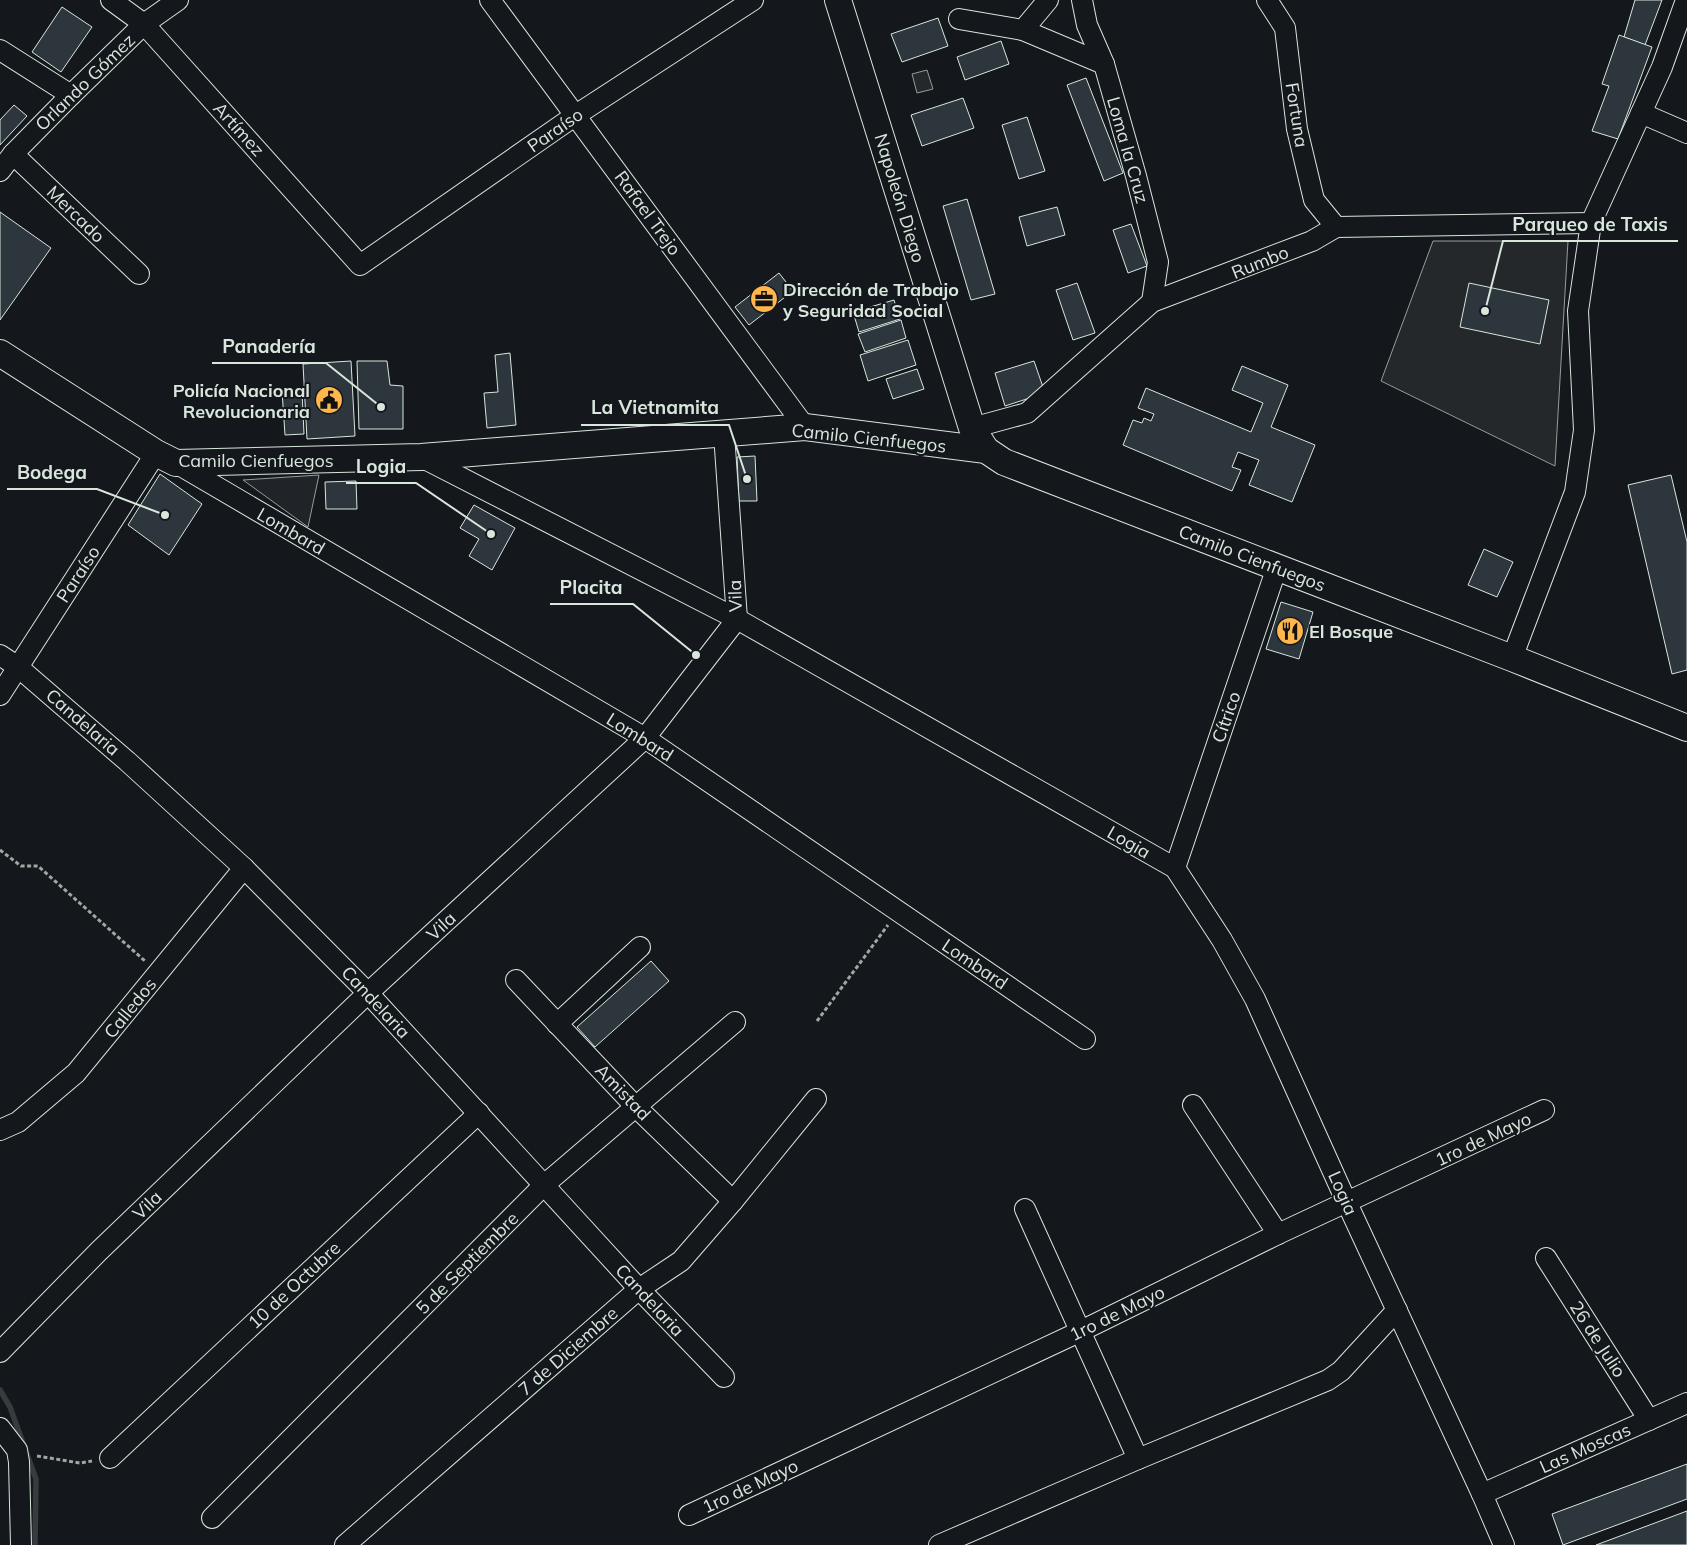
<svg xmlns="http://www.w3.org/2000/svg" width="1687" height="1545" viewBox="0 0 1687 1545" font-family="Mulish,sans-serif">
	<rect width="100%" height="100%" fill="#14181c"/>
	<polygon fill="#202428" stroke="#939e99" points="319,475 308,527 243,480"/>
	<g fill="#24282b" stroke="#939e99">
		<polygon points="927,70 933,89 917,93 912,74"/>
		<polygon points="1433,241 1568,241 1555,466 1381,381"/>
	</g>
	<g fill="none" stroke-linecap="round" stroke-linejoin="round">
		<polyline stroke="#363b3e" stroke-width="5.5" points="0,1390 10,1407 36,1479 35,1545"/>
	</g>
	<g fill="#2c363c" stroke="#d8e6dc">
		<polygon points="1635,0 1662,0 1645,45 1624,37"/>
		<polygon points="62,7 92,27 61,72 32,52"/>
		<polygon points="938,18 948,46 902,62 891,34"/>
		<polygon points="1619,35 1652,47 1618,139 1592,131 1609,86 1602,84"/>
		<polygon points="1001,41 1009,64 965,80 957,57"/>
		<polygon points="1086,78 1123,173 1104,181 1067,85"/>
		<polygon points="963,98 974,128 922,146 911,115"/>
		<polygon points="14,105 27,116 0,145 0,120"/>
		<polygon points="1027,117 1045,171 1019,179 1002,125"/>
		<polygon points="967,199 995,294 971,300 943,206"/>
		<polygon points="1057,207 1065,235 1027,246 1019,217"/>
		<polygon points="0,212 51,248 0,320"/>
		<polygon points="1131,224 1147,266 1128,273 1113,230"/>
		<polygon points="779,273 793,291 749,325 735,307"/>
		<polygon points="1077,283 1095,333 1073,340 1056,290"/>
		<polygon points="1469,283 1549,300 1540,344 1460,327"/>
		<polygon points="894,300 900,319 859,332 853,312"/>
		<polygon points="901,320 906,338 865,352 858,334"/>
		<polygon points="908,340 916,365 868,381 860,355"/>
		<polygon points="510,353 516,425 487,428 484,393 498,392 495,355"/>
		<polygon points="351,361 355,436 307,439 303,364"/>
		<polygon points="357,361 387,361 390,385 403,386 403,429 359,429"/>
		<polygon points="1034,361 1045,393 1005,406 995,373"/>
		<polygon points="1242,366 1288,385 1271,427 1315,445 1292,502 1249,485 1259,460 1238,452 1232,467 1241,470 1232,491 1123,445 1133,420 1142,423 1144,418 1151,421 1154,414 1138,408 1146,388 1251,432 1263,403 1232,390"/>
		<polygon points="917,369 924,389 893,399 886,379"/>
		<polygon points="282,391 302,391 304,434 285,435"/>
		<polygon points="755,456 757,501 739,501 737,457"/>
		<polygon points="160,474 202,504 169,555 128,525"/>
		<polygon points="1671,475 1687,542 1687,670 1672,674 1628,485"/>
		<polygon points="356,481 357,509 326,509 325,482"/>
		<polygon points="474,505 515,528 492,570 469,556 479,539 460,528"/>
		<polygon points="1484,549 1513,562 1497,597 1468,585"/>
		<polygon points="1281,602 1313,612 1299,659 1266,649"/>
		<polygon points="651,961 669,981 595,1047 577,1027"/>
		<polygon points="1687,1464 1687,1499 1563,1545 1552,1514"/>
		<polygon points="1687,1511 1687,1545 1596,1545"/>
	</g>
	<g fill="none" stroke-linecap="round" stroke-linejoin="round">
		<g stroke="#d8e6dc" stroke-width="22">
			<g id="minor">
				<polyline points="111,0 144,24 360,265 576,115 753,0"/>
				<polyline points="490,0 805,427"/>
				<polyline points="1082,0 1087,25 1104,64 1136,176 1158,262 1152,302"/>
				<polyline points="1267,0 1285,28 1297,129 1314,200 1336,227"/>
				<polyline points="959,19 1023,30 1104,64"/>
				<polyline points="1023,30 1048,0"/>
				<polyline points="0,50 71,95"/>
				<polyline points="1641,113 1687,133"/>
				<polyline points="13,154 139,274"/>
				<polyline points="0,171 13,154 71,95 144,24 178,0"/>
				<polyline points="972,428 1027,413 1152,302 1312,241 1336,227 1591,223"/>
				<polyline points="421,457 737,619 1175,868 1222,940 1255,999 1347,1203 1482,1494 1504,1545"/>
				<polyline points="176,463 645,738 1085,1039"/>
				<polyline points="0,655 18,667 127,761 244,868 368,993 639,1289 724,1377"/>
				<polyline points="1512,658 1575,492 1584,430 1578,311 1591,223 1662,67 1686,0"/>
				<polyline points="0,695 156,453"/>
				<polyline points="1175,868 1277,567"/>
				<polyline points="516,980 635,1106 733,1201"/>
				<polyline points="557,1024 640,947"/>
				<polyline points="1193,1105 1278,1234"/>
				<polyline points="0,1130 18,1122 76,1073 244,868"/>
				<polyline points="1025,1209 1138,1459"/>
				<polyline points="1546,1258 1649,1420"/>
				<polyline points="0,1352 99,1251 368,993 645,738 737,619 724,434"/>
				<polyline points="0,1428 17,1450 19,1462 21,1545"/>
				<polyline points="110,1458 479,1113"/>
				<polyline points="1482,1494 1687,1403"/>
				<polyline points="689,1515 1079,1332 1278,1234 1544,1110"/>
				<polyline points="212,1518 544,1185 735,1022"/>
				<polyline points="345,1545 639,1289 681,1261 733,1201 816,1099"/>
				<polyline points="939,1545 1138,1459 1328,1380 1341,1371 1397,1310"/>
			</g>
		</g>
		<g stroke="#d8e6dc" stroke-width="28">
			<g id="major">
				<polyline points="838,0 972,428 986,450"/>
				<polyline points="0,353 156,453 176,463 421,457 805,427 986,450 1004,462 1512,658 1687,728"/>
			</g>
		</g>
		<g stroke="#9da8a2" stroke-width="3" stroke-dasharray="4 2.5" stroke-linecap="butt">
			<polyline points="0,850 21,866 38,866 145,961"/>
			<polyline points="817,1021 888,925"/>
			<polyline points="37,1456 80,1463 92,1461"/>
		</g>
		<use href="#minor" stroke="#14181c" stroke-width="20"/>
		<use href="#major" stroke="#14181c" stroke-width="26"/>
	</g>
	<defs>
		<g id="office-disc" transform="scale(1.4375)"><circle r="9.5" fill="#ffb74d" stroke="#14181c"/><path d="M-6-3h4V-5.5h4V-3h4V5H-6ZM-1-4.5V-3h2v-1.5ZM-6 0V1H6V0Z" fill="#111"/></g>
		<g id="civic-disc" transform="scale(1.4375)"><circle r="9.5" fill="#ffb74d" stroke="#14181c"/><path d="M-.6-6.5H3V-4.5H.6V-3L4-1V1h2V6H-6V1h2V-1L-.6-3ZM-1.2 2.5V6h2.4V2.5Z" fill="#111"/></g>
		<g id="restaurant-disc" transform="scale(1.4375)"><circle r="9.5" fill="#ffb74d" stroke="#14181c"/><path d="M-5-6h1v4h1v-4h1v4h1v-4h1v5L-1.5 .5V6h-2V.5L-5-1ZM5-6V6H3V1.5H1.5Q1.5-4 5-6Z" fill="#111"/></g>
	</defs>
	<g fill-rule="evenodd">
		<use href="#office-disc" x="764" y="299"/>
		<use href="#civic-disc" x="329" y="400"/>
		<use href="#restaurant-disc" x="1290" y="631"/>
	</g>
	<g text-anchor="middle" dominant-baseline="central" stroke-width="4" stroke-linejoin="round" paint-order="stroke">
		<g font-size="18" fill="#d8e6dc" stroke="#14181c">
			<text transform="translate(85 82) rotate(-44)">Orlando Gómez</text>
			<text transform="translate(1297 115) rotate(81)">Fortuna</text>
			<text transform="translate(239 129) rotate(48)">Artímez</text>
			<text transform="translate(555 130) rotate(-35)">Paraíso</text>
			<text transform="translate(1128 150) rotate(74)">Loma la Cruz</text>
			<text transform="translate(900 198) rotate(73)">Napoleón Diego</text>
			<text transform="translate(648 213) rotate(54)">Rafael Trejo</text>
			<text transform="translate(76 214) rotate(44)">Mercado</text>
			<text transform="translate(1260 262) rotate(-22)">Rumbo</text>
			<text transform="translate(869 438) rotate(6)">Camilo Cienfuegos</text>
			<text x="256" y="460">Camilo Cienfuegos</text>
			<text transform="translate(291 531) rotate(30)">Lombard</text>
			<text transform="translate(1252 558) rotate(21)">Camilo Cienfuegos</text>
			<text transform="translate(78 574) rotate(-57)">Paraíso</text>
			<text transform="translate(735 596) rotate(-92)">Vila</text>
			<text transform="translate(1226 717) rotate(-71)">Cítrico</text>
			<text transform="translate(83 722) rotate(41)">Candelaria</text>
			<text transform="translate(640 737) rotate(32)">Lombard</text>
			<text transform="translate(1129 842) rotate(30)">Logia</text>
			<text transform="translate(441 926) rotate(-43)">Vila</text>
			<text transform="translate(975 964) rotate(34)">Lombard</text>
			<text transform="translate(376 1002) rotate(47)">Candelaria</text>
			<text transform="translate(130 1008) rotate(-51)">Calledos</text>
			<text transform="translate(623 1092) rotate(46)">Amistad</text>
			<text transform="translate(1483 1139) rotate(-25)">1ro de Mayo</text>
			<text transform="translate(1343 1193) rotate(66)">Logia</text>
			<text transform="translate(147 1205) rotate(-44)">Vila</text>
			<text transform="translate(467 1263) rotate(-45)">5 de Septiembre</text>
			<text transform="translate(294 1285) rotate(-43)">10 de Octubre</text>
			<text transform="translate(650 1300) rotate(47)">Candelaria</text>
			<text transform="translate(1117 1313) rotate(-26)">1ro de Mayo</text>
			<text transform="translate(1598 1339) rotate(57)">26 de Julio</text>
			<text transform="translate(568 1351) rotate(-41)">7 de Diciembre</text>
			<text transform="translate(1585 1448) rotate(-24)">Las Moscas</text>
			<text transform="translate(750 1486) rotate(-25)">1ro de Mayo</text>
		</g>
		<g font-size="18" font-weight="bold" fill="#d8e6dc" stroke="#14181c" text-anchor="start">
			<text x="783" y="289">Dirección de Trabajo<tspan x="783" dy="21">y Seguridad Social</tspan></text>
			<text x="310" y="390" text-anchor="end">Policía Nacional<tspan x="310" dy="21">Revolucionaria</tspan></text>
			<text x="1309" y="631">El Bosque</text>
		</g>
	</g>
	<path fill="none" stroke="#d8e6dc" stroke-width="2" d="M1485 311L1503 241H1678M381 407L326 363H212M747 479L729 425H581M491 534L416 483H346M165 515L97 489H7M696 655L633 604H550"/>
	<g fill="#d8e6dc" stroke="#14181c" stroke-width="2">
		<circle cx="1485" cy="311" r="5"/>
		<circle cx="381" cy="407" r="5"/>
		<circle cx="747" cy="479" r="5"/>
		<circle cx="491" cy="534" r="5"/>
		<circle cx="165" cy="515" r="5"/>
		<circle cx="696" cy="655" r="5"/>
	</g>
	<g font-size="19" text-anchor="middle" font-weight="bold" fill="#d8e6dc" stroke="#14181c" stroke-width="4" stroke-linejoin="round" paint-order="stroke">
		<text x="1590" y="231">Parqueo de Taxis</text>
		<text x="269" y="353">Panadería</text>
		<text x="655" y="414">La Vietnamita</text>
		<text x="381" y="473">Logia</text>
		<text x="52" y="479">Bodega</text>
		<text x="591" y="594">Placita</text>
	</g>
</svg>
